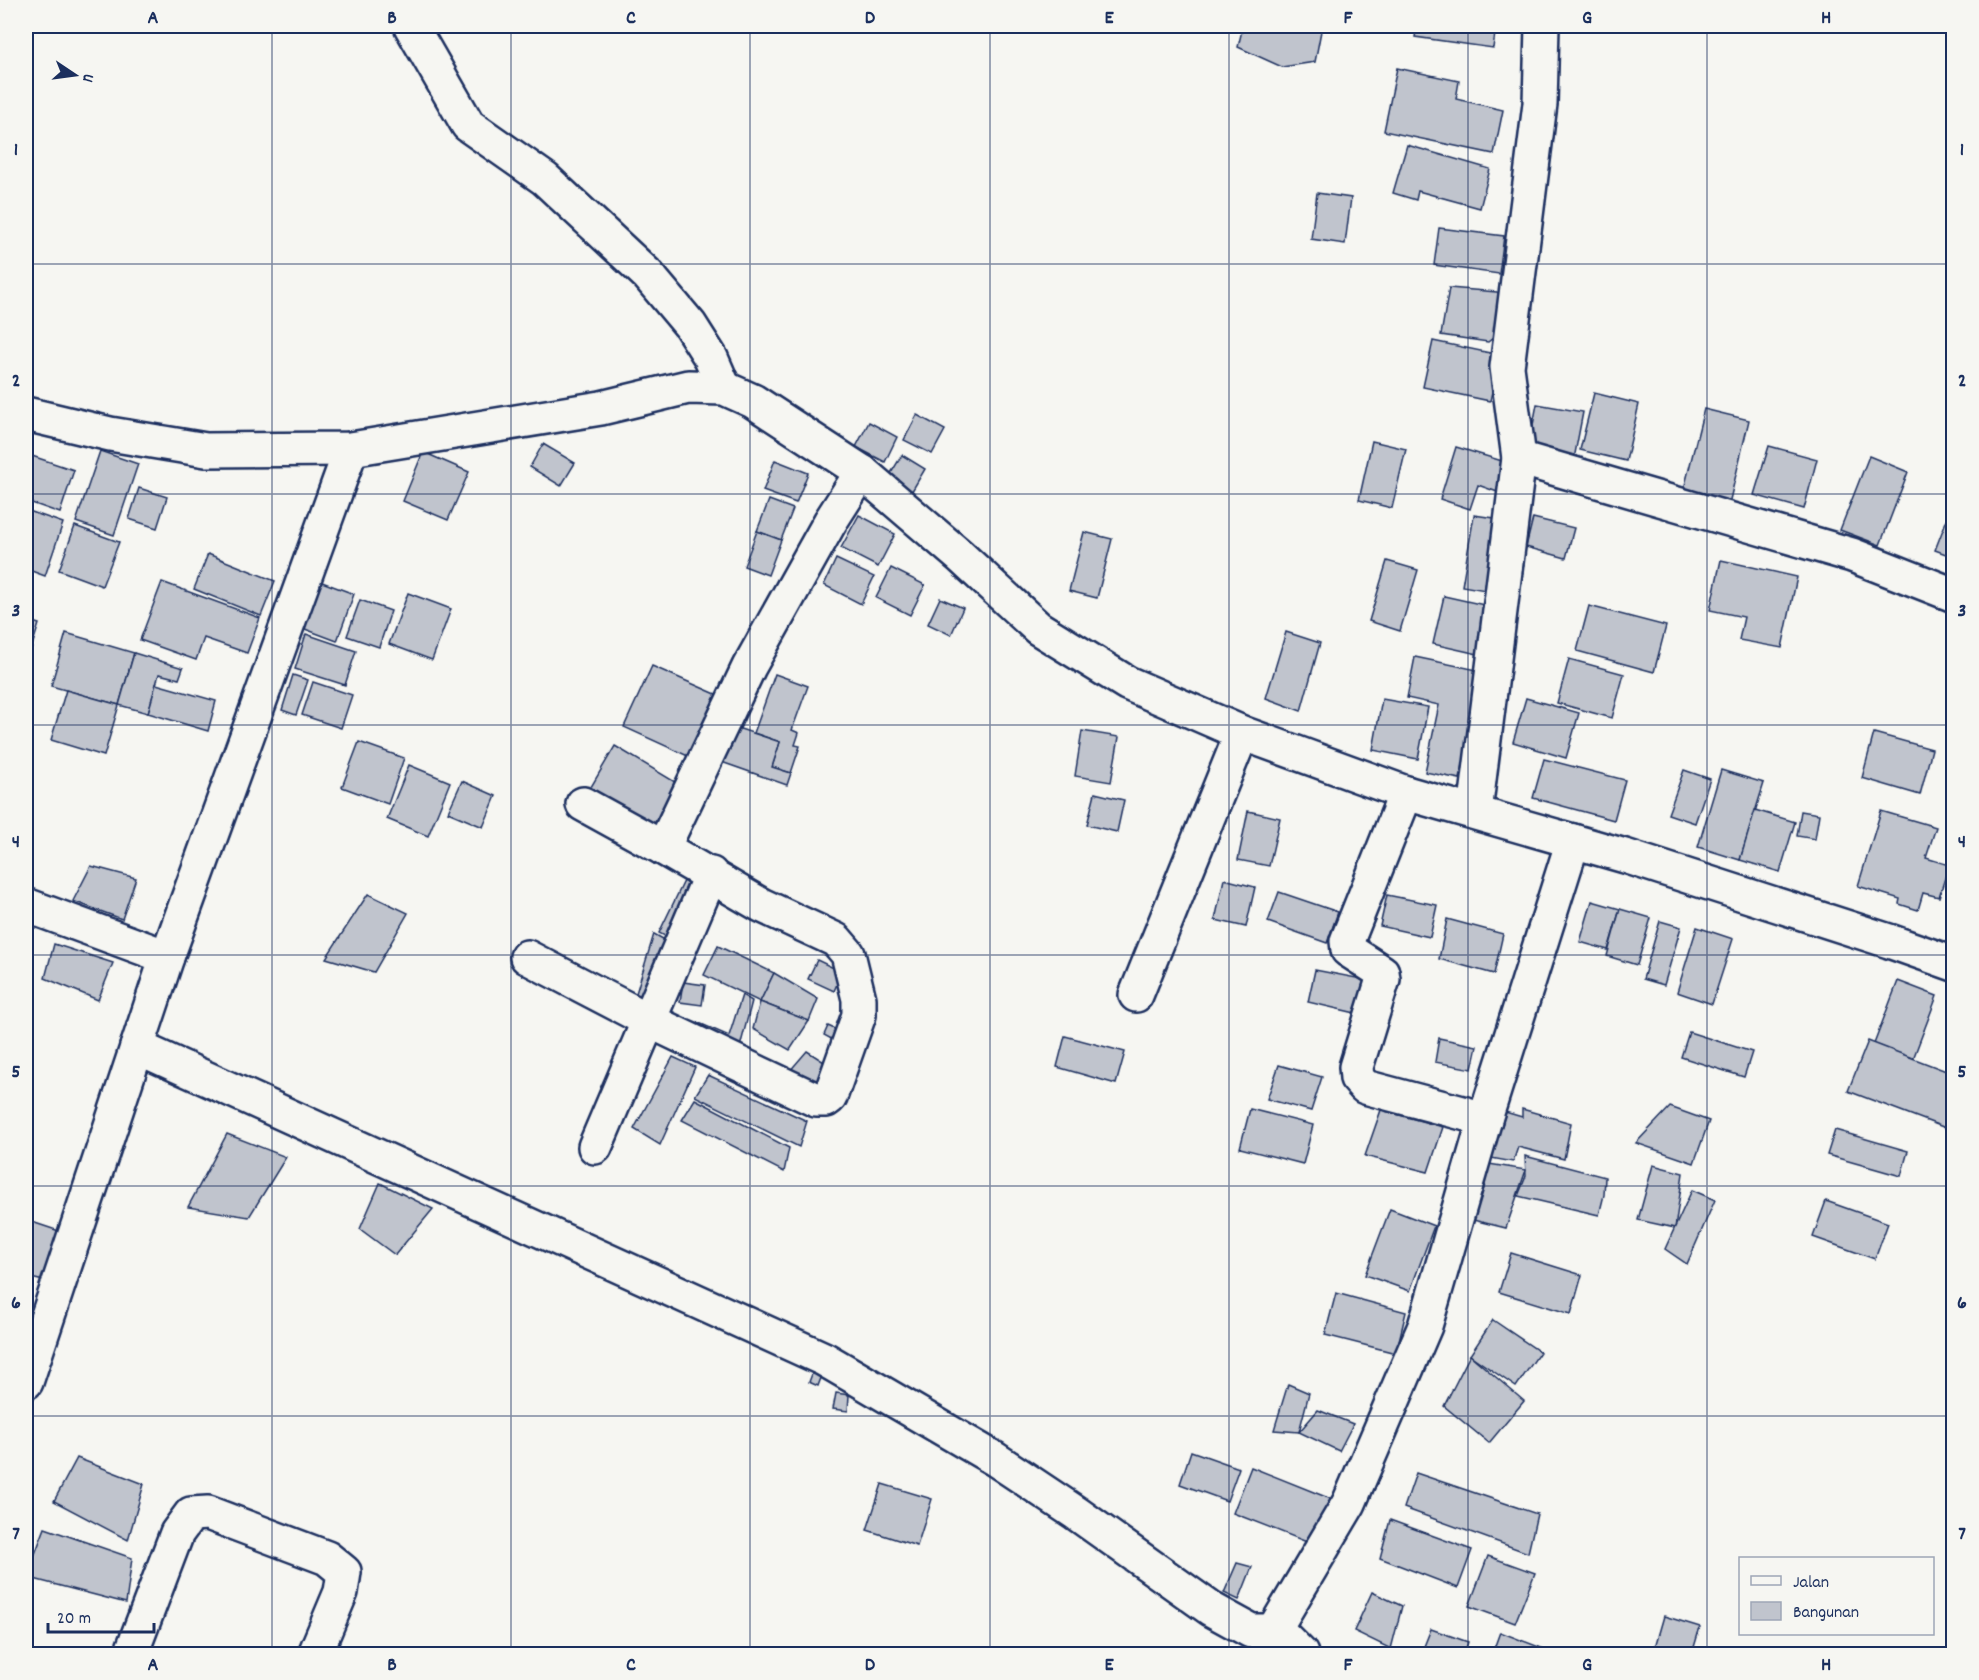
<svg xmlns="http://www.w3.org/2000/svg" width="1979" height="1680" viewBox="0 0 1979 1680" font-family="Dekko,sans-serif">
	<rect width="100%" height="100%" fill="#f6f6f2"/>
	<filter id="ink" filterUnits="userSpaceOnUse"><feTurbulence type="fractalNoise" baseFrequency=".0167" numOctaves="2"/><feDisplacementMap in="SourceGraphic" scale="12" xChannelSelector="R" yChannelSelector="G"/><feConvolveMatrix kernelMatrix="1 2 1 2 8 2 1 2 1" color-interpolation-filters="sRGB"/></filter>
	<g filter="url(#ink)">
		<g fill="#c0c4cd" stroke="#1b2f5e" stroke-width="1.5">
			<polygon points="1243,26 1322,26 1315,62 1282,67 1238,47"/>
			<polygon points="1417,26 1496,26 1493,48 1415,37"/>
			<polygon points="1397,68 1459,81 1456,99 1503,110 1494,154 1384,131"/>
			<polygon points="1407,145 1490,169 1480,208 1418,191 1416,200 1393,193"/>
			<polygon points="1317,193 1351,198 1345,244 1311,239"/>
			<polygon points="1439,228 1504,236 1499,274 1434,265"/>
			<polygon points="1449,288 1497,292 1511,303 1505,328 1488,342 1441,335"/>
			<polygon points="1433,341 1500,355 1490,401 1423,387"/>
			<polygon points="1594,393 1639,404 1626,461 1580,450"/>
			<polygon points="1537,404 1583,412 1574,459 1528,451"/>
			<polygon points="1704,409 1749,420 1729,504 1683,493"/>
			<polygon points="917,415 945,430 932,454 904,440"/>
			<polygon points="869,422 897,437 885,462 856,447"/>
			<polygon points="1372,441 1406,449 1392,508 1359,500"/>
			<polygon points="543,444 575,463 561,486 530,467"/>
			<polygon points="1769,446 1817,459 1804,509 1754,495"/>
			<polygon points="1456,447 1512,464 1503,494 1478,485 1470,509 1440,499"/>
			<polygon points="100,451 138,464 114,535 76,522"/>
			<polygon points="423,452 469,472 448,520 403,501"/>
			<polygon points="26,454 74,470 60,513 26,501"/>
			<polygon points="902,455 925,469 912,491 888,478"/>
			<polygon points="1869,456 1908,472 1880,545 1840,530"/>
			<polygon points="775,460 808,473 796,503 763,491"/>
			<polygon points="139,488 167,497 157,528 129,519"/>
			<polygon points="769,500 793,509 781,540 757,531"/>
			<polygon points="1954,501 1954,557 1935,550"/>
			<polygon points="26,510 63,523 45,576 26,569"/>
			<polygon points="859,515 895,534 878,567 841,548"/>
			<polygon points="1474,515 1508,520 1497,592 1462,586"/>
			<polygon points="1533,518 1574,528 1566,558 1526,547"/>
			<polygon points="75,526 119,542 102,586 59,570"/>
			<polygon points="757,531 781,540 768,575 744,566"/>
			<polygon points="1084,532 1112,539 1097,598 1069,591"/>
			<polygon points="208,554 275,581 261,616 194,589"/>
			<polygon points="836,559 874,577 861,604 824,585"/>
			<polygon points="1721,560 1797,577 1782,648 1739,640 1744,617 1710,610"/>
			<polygon points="1387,561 1418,570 1400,631 1369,621"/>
			<polygon points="891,568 925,585 910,615 876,598"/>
			<polygon points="314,579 354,594 337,641 297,626"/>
			<polygon points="162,582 260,618 247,653 204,638 196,660 140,640"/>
			<polygon points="408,593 451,609 432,660 389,644"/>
			<polygon points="1444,596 1498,608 1487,656 1433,644"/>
			<polygon points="940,598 963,608 951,635 928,624"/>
			<polygon points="360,600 391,611 379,647 347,636"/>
			<polygon points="1589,606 1666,626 1654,672 1577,651"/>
			<polygon points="26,620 39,624 26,665"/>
			<polygon points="1286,632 1320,643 1301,711 1266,698"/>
			<polygon points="66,633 134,653 119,705 51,686"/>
			<polygon points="306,634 356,651 345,685 295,669"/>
			<polygon points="134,653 183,668 179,679 159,674 148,713 119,705"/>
			<polygon points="1415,657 1482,671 1460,779 1425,772 1439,705 1407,698"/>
			<polygon points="1569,659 1624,674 1612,718 1557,703"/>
			<polygon points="652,666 718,695 690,757 624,727"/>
			<polygon points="775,674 808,686 792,730 799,733 795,745 800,746 791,773 772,767 780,742 754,733"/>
			<polygon points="293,675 308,680 296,715 282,710"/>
			<polygon points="313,682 352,695 341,728 302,715"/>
			<polygon points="156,684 216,701 208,731 148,713"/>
			<polygon points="66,690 119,705 104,756 51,740"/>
			<polygon points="1526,698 1579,713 1566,758 1513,742"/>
			<polygon points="1382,699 1428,707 1418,759 1373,750"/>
			<polygon points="725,724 780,742 772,767 791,773 787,785 713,759"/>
			<polygon points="1082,731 1119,737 1111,782 1075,776"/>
			<polygon points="1874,733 1932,749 1920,795 1862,778"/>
			<polygon points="359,742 404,758 388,804 342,787"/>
			<polygon points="615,746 680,785 646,842 581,804"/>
			<polygon points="1544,759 1625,780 1614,820 1533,798"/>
			<polygon points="409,765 450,782 428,836 387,819"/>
			<polygon points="1684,770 1710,779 1695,823 1668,814"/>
			<polygon points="1721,770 1764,783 1740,860 1698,847"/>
			<polygon points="462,781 496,796 483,827 448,812"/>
			<polygon points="1095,793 1124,800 1117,832 1087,825"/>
			<polygon points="1755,810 1795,822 1780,872 1740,860"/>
			<polygon points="1248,811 1280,818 1269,866 1238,860"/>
			<polygon points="1801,811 1819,814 1815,839 1797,836"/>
			<polygon points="1881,811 1936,827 1926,858 1949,865 1939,897 1923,893 1918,910 1899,904 1900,899 1858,886"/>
			<polygon points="91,866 136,878 122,919 73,901"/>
			<polygon points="685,879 701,887 675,941 659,933"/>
			<polygon points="1224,879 1255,887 1246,927 1215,920"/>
			<polygon points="1279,892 1338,912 1327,943 1268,922"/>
			<polygon points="368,894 408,913 374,972 326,958"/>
			<polygon points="1387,895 1437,905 1430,937 1380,926"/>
			<polygon points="1592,901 1620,909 1608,950 1580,942"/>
			<polygon points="1620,909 1651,918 1637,965 1607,956"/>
			<polygon points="1447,919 1503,934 1494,974 1439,959"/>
			<polygon points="1660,921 1681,927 1664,985 1643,979"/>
			<polygon points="1697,927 1733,939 1712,1004 1677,992"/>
			<polygon points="654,934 672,944 644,1003 634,1000"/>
			<polygon points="54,944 113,963 98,1000 45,978"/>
			<polygon points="718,946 774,973 760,1002 704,975"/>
			<polygon points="817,960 842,972 834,991 808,979"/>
			<polygon points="1315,970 1372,981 1364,1015 1308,1002"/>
			<polygon points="774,973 818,999 809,1021 760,1002"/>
			<polygon points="1898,981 1937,996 1913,1059 1874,1044"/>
			<polygon points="683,982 705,985 702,1005 680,1002"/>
			<polygon points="742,995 752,1001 739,1051 675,1022 690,1019 729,1036"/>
			<polygon points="760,1002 809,1021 790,1050 753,1029"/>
			<polygon points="828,1026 839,1031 837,1042 824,1035"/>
			<polygon points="1689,1032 1752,1052 1744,1077 1681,1057"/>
			<polygon points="1065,1036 1125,1052 1116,1084 1057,1067"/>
			<polygon points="1439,1038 1477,1046 1472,1069 1435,1062"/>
			<polygon points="1868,1041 1954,1074 1954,1125 1951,1130 1848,1091"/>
			<polygon points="807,1051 835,1069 820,1092 788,1073"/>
			<polygon points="673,1057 695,1067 660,1145 634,1129"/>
			<polygon points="1279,1065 1322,1077 1311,1111 1267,1099"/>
			<polygon points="708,1075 807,1121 799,1147 695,1096"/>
			<polygon points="695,1099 789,1148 784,1172 682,1120"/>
			<polygon points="1670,1107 1709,1121 1694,1163 1636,1143"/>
			<polygon points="1250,1109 1313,1125 1303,1164 1240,1148"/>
			<polygon points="1495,1109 1522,1117 1522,1109 1571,1123 1564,1159 1518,1147 1513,1162 1480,1156"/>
			<polygon points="1381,1110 1443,1127 1428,1172 1365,1156"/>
			<polygon points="1835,1130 1908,1151 1901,1176 1827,1155"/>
			<polygon points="227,1134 286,1157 249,1217 188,1207"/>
			<polygon points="1525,1156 1605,1177 1604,1195 1599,1215 1518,1196 1526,1176"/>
			<polygon points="1489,1164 1526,1170 1506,1228 1473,1220 1484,1188"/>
			<polygon points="1653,1165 1683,1173 1675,1228 1638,1220"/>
			<polygon points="380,1183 433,1209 395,1255 360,1229"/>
			<polygon points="1692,1190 1715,1200 1687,1264 1665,1249"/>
			<polygon points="1826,1201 1888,1223 1875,1259 1813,1237"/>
			<polygon points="1390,1209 1434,1226 1410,1291 1365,1275"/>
			<polygon points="26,1220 59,1231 44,1281 26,1277"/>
			<polygon points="1511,1253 1582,1275 1571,1314 1499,1292"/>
			<polygon points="1336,1293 1406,1312 1396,1353 1325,1335"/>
			<polygon points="1493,1320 1540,1352 1516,1387 1470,1355"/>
			<polygon points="1470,1355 1524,1401 1489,1443 1444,1406"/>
			<polygon points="818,1358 827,1362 818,1386 809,1382"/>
			<polygon points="1288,1384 1309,1393 1299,1432 1274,1430"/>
			<polygon points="836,1393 849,1395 848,1411 833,1409"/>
			<polygon points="1318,1410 1353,1424 1339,1451 1299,1432"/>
			<polygon points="1191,1451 1239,1468 1227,1501 1180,1484"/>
			<polygon points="77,1458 144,1484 128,1540 54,1501"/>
			<polygon points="1251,1467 1331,1499 1312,1544 1233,1513"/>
			<polygon points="1416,1473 1537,1514 1528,1553 1404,1508"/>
			<polygon points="882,1484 932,1499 917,1546 867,1530"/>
			<polygon points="1390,1520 1472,1550 1458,1588 1380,1558"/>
			<polygon points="45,1528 132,1558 126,1603 26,1577"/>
			<polygon points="1488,1556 1535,1573 1515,1623 1469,1606"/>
			<polygon points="1237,1563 1252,1567 1239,1600 1224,1593"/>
			<polygon points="1372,1592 1402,1606 1391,1649 1354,1631"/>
			<polygon points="1664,1616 1700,1627 1692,1654 1653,1654"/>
			<polygon points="1431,1629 1468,1642 1464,1654 1421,1654"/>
			<polygon points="1500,1632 1544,1649 1542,1654 1492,1654"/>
		</g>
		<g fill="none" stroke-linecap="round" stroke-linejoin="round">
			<g stroke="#1b2f5e" stroke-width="38">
				<g id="minor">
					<polyline points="411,26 468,125 545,179 648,275 690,325 711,358 724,388"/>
					<polyline points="26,414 110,434 206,450 351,449 601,408 688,387 724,388 753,401 862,472 960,556 1038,628 1127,683 1242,733 1406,793 1625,856 1889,941 1954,964"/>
					<polyline points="1519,458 1852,555 1954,595"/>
					<polyline points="1406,793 1347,941 1348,950 1382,972 1383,979 1356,1067 1357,1078 1365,1087 1485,1119"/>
					<polyline points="583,804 663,848"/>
					<polyline points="1475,812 1519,458 1507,367 1540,104 1542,26"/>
					<polyline points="26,905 167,957"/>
					<polyline points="527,957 648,1020 765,1076 816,1100 826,1100 830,1097 859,1015 859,999 848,954 836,940 761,905 663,848 749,667 830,522 862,472"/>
					<polyline points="1136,995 1242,733"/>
					<polyline points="137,1047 824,1359 995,1459 1076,1513 1211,1609 1251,1631 1267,1631 1275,1628"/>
					<polyline points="595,1147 711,874"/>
					<polyline points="26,1382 167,957 351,449"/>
					<polyline points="131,1654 177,1533 191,1514 208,1513 327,1558 344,1572 341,1592 315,1654"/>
					<polyline points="1301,1654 1275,1628 1349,1503 1425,1326 1485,1119 1573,841"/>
				</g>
			</g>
			<use href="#minor" stroke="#f6f6f2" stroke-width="33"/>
		</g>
	</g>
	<path fill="none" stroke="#1b2f5e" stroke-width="1.5" stroke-opacity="0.55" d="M272 26V1654M511 26V1654M750 26V1654M990 26V1654M1229 26V1654M1468 26V1654M1707 26V1654M26 264H1954M26 494H1954M26 725H1954M26 955H1954M26 1186H1954M26 1416H1954"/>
	<rect width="1979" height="1680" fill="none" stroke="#f6f6f2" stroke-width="66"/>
	<rect x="1739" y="1557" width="195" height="78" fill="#f6f6f2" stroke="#9ea6b7" stroke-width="1.5"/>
	<rect x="1751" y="1576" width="30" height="9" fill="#f6f6f2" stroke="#9ea6b7" stroke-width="1.5"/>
	<text x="1793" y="1587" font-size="18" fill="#1b2f5e">Jalan</text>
	<rect x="1751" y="1602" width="30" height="18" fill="#c0c4cd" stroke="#9ea6b7" stroke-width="1.5"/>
	<text x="1793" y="1617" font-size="18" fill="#1b2f5e">Bangunan</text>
	<g transform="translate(75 75) rotate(103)" stroke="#f6f6f2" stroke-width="4.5" paint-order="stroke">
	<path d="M0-4.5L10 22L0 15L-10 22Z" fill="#1b2f5e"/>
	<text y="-9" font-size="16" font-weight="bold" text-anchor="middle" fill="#1b2f5e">U</text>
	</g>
	<path d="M48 1623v9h106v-9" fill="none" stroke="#1b2f5e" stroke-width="3"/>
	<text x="57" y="1623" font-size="18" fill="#1b2f5e" stroke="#f6f6f2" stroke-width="4.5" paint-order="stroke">20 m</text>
	<rect x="33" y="33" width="1913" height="1614" fill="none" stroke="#1b2f5e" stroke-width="2"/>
	<g font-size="20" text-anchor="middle" font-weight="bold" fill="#1b2f5e">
		<text x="153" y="23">A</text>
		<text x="392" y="23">B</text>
		<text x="631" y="23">C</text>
		<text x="870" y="23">D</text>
		<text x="1109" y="23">E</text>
		<text x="1348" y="23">F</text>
		<text x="1587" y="23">G</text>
		<text x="1826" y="23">H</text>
		<text x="16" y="155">1</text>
		<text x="1962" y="155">1</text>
		<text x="16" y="386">2</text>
		<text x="1962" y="386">2</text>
		<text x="16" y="616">3</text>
		<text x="1962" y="616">3</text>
		<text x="16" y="847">4</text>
		<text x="1962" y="847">4</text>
		<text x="16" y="1077">5</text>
		<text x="1962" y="1077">5</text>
		<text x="16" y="1308">6</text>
		<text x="1962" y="1308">6</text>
		<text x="16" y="1539">7</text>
		<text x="1962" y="1539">7</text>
		<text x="153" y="1670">A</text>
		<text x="392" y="1670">B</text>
		<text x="631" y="1670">C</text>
		<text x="870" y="1670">D</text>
		<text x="1109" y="1670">E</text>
		<text x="1348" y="1670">F</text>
		<text x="1587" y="1670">G</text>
		<text x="1826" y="1670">H</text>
	</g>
</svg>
